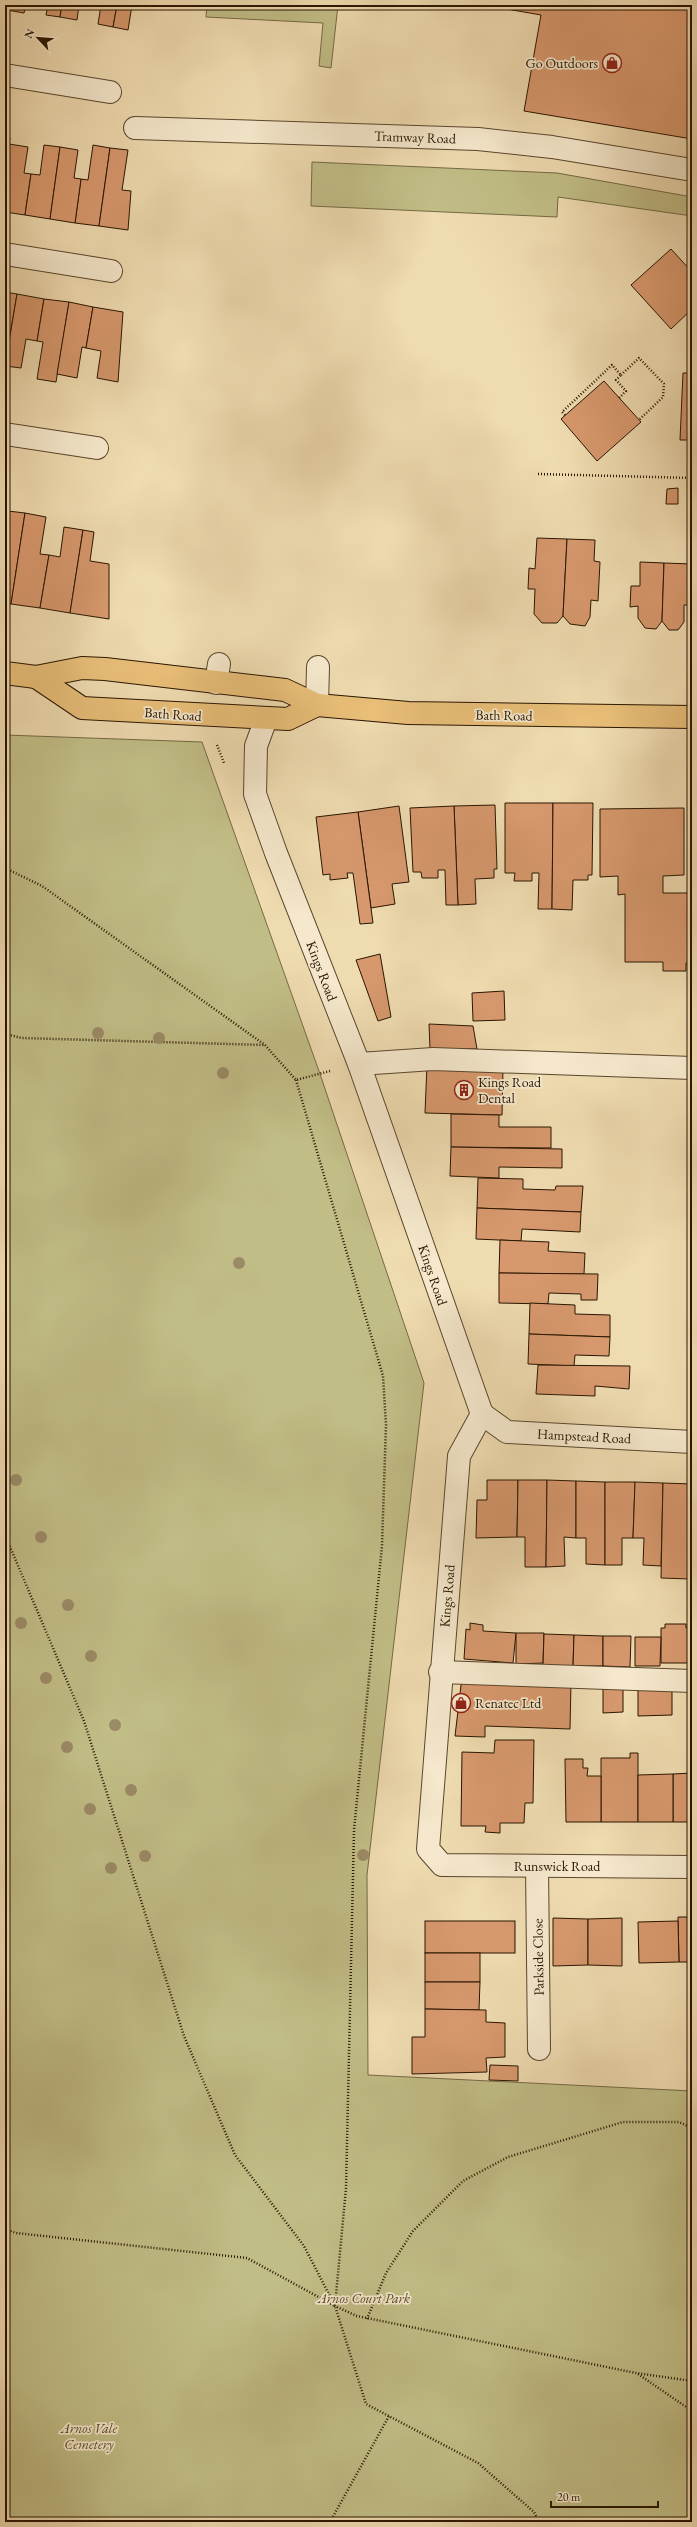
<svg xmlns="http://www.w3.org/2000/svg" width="697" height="2527" viewBox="0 0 697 2527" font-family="'EB Garamond',serif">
	<rect width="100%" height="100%" fill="#efdbb0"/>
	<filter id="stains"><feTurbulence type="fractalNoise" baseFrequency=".005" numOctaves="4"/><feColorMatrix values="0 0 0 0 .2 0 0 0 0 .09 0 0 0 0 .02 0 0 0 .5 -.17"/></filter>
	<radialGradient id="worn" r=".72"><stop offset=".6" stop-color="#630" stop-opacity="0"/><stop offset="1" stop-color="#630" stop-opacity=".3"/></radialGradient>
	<g fill="#c1bd86" stroke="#756944">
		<polygon points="207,5 338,5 331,68 319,66 323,23 206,17"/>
		<polygon points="312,162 557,173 692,197 692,216 558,197 557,217 311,206"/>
		<polygon points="5,735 202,742 320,1074 424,1383 367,1875 368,2075 692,2091 692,2522 5,2522"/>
	</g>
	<g fill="#d7986d" stroke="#291501">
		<polygon points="8,5 26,5 24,13 7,10"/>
		<polygon points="48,5 62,5 60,17 46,15"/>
		<polygon points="62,5 79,5 77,20 60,17"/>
		<polygon points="101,5 117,5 113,27 98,24"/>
		<polygon points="117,5 132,5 128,30 113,27"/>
		<polygon points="484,5 692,5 692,139 524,111 541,15"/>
		<polygon points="5,137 10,138 5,170"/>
		<polygon points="9,144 28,147 24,173 31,174 25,215 5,212 5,170"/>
		<polygon points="44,145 60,147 50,219 25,215 31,174 40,175"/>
		<polygon points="93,145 110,148 99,226 75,223 81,179 88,180"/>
		<polygon points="60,147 78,150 74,178 81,179 75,223 50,219"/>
		<polygon points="110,148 128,150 122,190 131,191 128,230 99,226"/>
		<polygon points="671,249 692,272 692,309 671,329 631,285"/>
		<polygon points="5,292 17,294 5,364"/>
		<polygon points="17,294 44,299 37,341 26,339 21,368 5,366"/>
		<polygon points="44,299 69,302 56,382 37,379 43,342 37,341"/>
		<polygon points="69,302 93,307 86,348 82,347 77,378 57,374"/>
		<polygon points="93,307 123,312 118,382 97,378 101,351 86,348"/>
		<polygon points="683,373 692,373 692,440 680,440"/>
		<polygon points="604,381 641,422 597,461 561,419"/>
		<polygon points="678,488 678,504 666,504 667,489"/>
		<polygon points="8,511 25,513 11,604 5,603 5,530"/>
		<polygon points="25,513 46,517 40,554 49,555 40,608 11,604"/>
		<polygon points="64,527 83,530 70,613 40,608 49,555 60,557"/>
		<polygon points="83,530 94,532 90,561 109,564 109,619 70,613"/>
		<polygon points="537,538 567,539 563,616 557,623 542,623 534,614 535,589 528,589 529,568 535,569"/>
		<polygon points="567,539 595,540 594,561 600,562 598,601 591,600 590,617 585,626 570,624 563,616"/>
		<polygon points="640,562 664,563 662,621 656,629 645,628 638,618 638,606 630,607 631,586 640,586"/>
		<polygon points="664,563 692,564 690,605 684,605 684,622 678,630 669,630 662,621"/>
		<polygon points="505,803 553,803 552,909 538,909 539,873 532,873 532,881 514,881 515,873 505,873"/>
		<polygon points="553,803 593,803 592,875 588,875 588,880 573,880 572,910 552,909"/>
		<polygon points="495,805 497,869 494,869 494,878 475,879 476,904 458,905 454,806"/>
		<polygon points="399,806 409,882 392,884 395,904 371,908 358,812"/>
		<polygon points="454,806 458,905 446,905 445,870 438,870 438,878 422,878 421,872 413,872 410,808"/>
		<polygon points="684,808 684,875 663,876 663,893 692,893 692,963 686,963 686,971 663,971 663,962 625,962 625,894 618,895 618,876 600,877 600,809"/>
		<polygon points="358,812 373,923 360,924 353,873 347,873 348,878 330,880 330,874 323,875 316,817"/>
		<polygon points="380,954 391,1017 378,1021 356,960"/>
		<polygon points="504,991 505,1020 473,1021 472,993"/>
		<polygon points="429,1024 473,1026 477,1049 430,1049"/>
		<polygon points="427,1065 503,1067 502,1115 425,1113"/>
		<polygon points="451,1114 499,1115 499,1127 551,1127 551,1148 451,1147"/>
		<polygon points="451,1147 562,1149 562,1168 499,1167 499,1178 450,1176"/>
		<polygon points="691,1153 692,1177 690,1177"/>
		<polygon points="478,1178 523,1179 523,1189 555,1190 556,1186 583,1186 581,1212 477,1208"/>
		<polygon points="477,1208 581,1212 580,1232 522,1229 521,1241 476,1239"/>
		<polygon points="500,1240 549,1242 548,1251 585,1253 584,1274 499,1273"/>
		<polygon points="499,1273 598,1274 597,1300 581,1300 581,1294 549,1293 548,1304 499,1303"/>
		<polygon points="530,1303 575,1305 575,1314 610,1315 610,1337 529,1334"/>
		<polygon points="529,1334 610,1337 609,1356 575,1355 574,1366 528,1364"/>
		<polygon points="538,1365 630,1366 629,1389 595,1386 595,1396 536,1394"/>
		<polygon points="487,1480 518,1480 517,1537 476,1538 477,1500 487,1500"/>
		<polygon points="518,1480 547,1480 546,1567 525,1567 525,1537 517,1537"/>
		<polygon points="547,1480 576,1481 576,1538 564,1537 565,1566 546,1567"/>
		<polygon points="576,1481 605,1482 605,1565 586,1564 586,1538 576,1538"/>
		<polygon points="605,1482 635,1482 633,1538 622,1538 622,1565 605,1565"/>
		<polygon points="635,1482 663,1483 661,1566 643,1565 644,1538 633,1538"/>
		<polygon points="663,1483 692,1484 690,1579 661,1578"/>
		<polygon points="470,1623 483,1625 483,1631 516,1633 513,1663 464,1659 466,1629 470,1630"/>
		<polygon points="665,1624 686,1624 686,1628 689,1628 688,1663 661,1663 661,1628 665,1628"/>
		<rect x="689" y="1628" width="3" height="39"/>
		<polygon points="516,1633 544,1633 543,1663 516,1664"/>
		<polygon points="544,1634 574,1635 573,1666 543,1665"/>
		<polygon points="574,1635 603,1636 603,1666 573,1666"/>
		<polygon points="603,1636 631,1636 630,1667 603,1666"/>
		<polygon points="635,1637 661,1637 660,1666 635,1666"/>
		<polygon points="462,1677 571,1682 570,1729 485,1726 485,1737 455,1736"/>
		<polygon points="603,1683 623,1683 623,1712 603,1713"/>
		<polygon points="638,1683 672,1683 672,1715 638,1716"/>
		<polygon points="689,1685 692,1686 692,1705 688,1705"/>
		<polygon points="495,1740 534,1740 533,1803 525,1803 524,1823 500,1823 500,1833 485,1832 486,1826 461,1826 462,1752 494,1753"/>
		<polygon points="630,1753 638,1753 638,1822 601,1822 601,1758 630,1758"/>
		<polygon points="565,1759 583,1759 583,1768 588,1768 587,1776 601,1776 601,1822 566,1822"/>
		<polygon points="692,1773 692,1822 673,1822 673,1774"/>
		<polygon points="673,1774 673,1822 638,1822 638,1775"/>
		<polygon points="678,1917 692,1917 692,1962 679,1962"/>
		<polygon points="553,1918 588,1919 588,1965 553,1966"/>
		<polygon points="622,1918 622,1966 588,1965 588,1919"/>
		<rect x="425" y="1921" width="90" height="32"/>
		<polygon points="678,1921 679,1962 639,1963 638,1922"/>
		<rect x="425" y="1953" width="55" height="29"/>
		<polygon points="425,1982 480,1982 479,2010 425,2009"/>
		<polygon points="425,2009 486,2010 486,2022 505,2023 505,2057 486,2058 487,2072 412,2074 412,2037 425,2037"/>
		<polygon points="490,2065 518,2066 518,2081 489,2080"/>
	</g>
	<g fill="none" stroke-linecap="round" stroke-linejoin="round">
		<g stroke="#5a462d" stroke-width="24">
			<g id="minor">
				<polyline points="5,75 110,92"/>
				<polyline points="135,128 478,139 552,147 692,170"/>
				<polyline points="5,254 111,271"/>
				<polyline points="5,434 97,448"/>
				<polyline points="216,683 219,664"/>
				<polyline points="317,705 318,667"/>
				<polyline points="266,719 256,746 255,794 276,853 359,1064 482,1414 459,1456 428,1849 442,1865 692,1867"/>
				<polyline points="359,1064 433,1059 692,1068"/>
				<polyline points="482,1414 507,1432 692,1442"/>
				<polyline points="440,1672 692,1681"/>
				<polyline points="537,1866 539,2049"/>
			</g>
		</g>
		<g stroke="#291501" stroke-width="24">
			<g id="highway">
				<polyline points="5,673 36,677 82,668 105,669 285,690 317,705 408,713 692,717"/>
				<polyline points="36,677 82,708 288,719 317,705"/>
			</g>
		</g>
		<g stroke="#291501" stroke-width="2.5" stroke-dasharray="1 2" stroke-linecap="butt">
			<polyline points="691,310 692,312"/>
			<polyline points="621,375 639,358 664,384 663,397 639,420"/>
			<polyline points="565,415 562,412 612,365 621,375 616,380 626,391 619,398"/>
			<polyline points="538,474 692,478"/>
			<polyline points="217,745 224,763"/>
			<polyline points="5,868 42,886 265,1045 296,1080 330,1071"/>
			<polyline points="5,1034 22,1038 264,1045"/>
			<polyline points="296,1080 383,1376 386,1425 382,1546 354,1830 346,2188 335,2306 366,2404 478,2463 534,2512 539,2522"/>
			<polyline points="5,1535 84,1721 184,2036 235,2155 304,2246 335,2306 357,2316 636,2373 692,2381"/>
			<polyline points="5,2229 16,2233 247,2258 335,2306"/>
			<polyline points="367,2319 386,2273 413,2231 463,2181 508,2157 623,2122 679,2122 692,2128"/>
			<polyline points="638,2374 692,2411"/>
			<polyline points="330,2522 389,2416"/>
		</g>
		<use href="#minor" stroke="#f5e8cc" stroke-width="22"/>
		<use href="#highway" stroke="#e8be78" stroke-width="22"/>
	</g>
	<g fill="#9b8a66">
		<circle cx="98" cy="1033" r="6"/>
		<circle cx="159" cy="1038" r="6"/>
		<circle cx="223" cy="1073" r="6"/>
		<circle cx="239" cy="1263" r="6"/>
		<circle cx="16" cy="1480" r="6"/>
		<circle cx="41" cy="1537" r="6"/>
		<circle cx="68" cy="1605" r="6"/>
		<circle cx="21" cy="1623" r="6"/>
		<circle cx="91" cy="1656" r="6"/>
		<circle cx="46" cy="1678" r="6"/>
		<circle cx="115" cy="1725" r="6"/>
		<circle cx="67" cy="1747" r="6"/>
		<circle cx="131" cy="1790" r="6"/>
		<circle cx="90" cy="1809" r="6"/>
		<circle cx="363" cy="1855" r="6"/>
		<circle cx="145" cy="1856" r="6"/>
		<circle cx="111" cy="1868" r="6"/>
	</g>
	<defs>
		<g id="shop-ring" transform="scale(1)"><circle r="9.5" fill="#f5e8cc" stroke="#8f2418" stroke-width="1.5"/><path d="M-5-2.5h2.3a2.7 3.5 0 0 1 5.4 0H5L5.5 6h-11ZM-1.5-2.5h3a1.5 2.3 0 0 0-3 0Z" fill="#8f2418"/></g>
		<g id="building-ring" transform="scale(1)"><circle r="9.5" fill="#f5e8cc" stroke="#8f2418" stroke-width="1.5"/><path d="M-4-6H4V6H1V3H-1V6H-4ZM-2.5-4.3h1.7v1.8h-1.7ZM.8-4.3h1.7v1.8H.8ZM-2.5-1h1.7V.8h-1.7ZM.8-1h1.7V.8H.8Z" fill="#8f2418"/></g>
	</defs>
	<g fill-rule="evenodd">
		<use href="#shop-ring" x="612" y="63"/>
		<use href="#building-ring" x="464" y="1090"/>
		<use href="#shop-ring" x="461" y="1703"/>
	</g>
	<g text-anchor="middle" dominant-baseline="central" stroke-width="3.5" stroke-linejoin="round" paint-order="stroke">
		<g font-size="14" fill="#291501" stroke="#f5e8cc" text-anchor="start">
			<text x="598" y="63" text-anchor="end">Go Outdoors</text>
			<text x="478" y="1082">Kings Road<tspan x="478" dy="16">Dental</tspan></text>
			<text x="475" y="1703">Renatec Ltd</text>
		</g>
		<g font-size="14" fill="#291501" stroke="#f5e8cc">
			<text transform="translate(415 137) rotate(2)">Tramway Road</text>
			<text transform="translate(173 714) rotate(4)">Bath Road</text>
			<text transform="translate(504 715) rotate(1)">Bath Road</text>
			<text transform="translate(322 971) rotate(69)">Kings Road</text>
			<text transform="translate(433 1275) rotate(71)">Kings Road</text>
			<text transform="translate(584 1436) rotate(3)">Hampstead Road</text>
			<text transform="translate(447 1596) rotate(-85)">Kings Road</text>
			<text x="557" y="1866">Runswick Road</text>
			<text transform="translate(538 1957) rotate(-91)">Parkside Close</text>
		</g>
		<g font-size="14" font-style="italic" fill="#574729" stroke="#f5e8cc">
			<text x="364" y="2298">Arnos Court Park</text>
			<text x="89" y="2428">Arnos Vale<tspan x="89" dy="16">Cemetery</tspan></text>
		</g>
	</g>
	<rect width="697" height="2527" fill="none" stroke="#efdbb0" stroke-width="20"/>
	<rect x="6" y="6" width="685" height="2515" fill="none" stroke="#291501" stroke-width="2"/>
	<rect x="10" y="10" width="677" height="2507" fill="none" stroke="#291501"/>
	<g transform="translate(38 38) rotate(296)" stroke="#f5e8cc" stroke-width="3" paint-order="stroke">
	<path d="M0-3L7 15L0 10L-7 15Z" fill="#291501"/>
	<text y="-6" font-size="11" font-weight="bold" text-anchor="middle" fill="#291501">N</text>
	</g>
	<path d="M551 2501v6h107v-6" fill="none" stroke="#291501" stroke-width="2"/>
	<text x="557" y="2501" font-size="12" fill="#291501" stroke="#f5e8cc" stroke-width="3" paint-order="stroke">20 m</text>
	<rect width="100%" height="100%" filter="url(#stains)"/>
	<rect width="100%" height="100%" fill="url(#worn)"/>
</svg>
